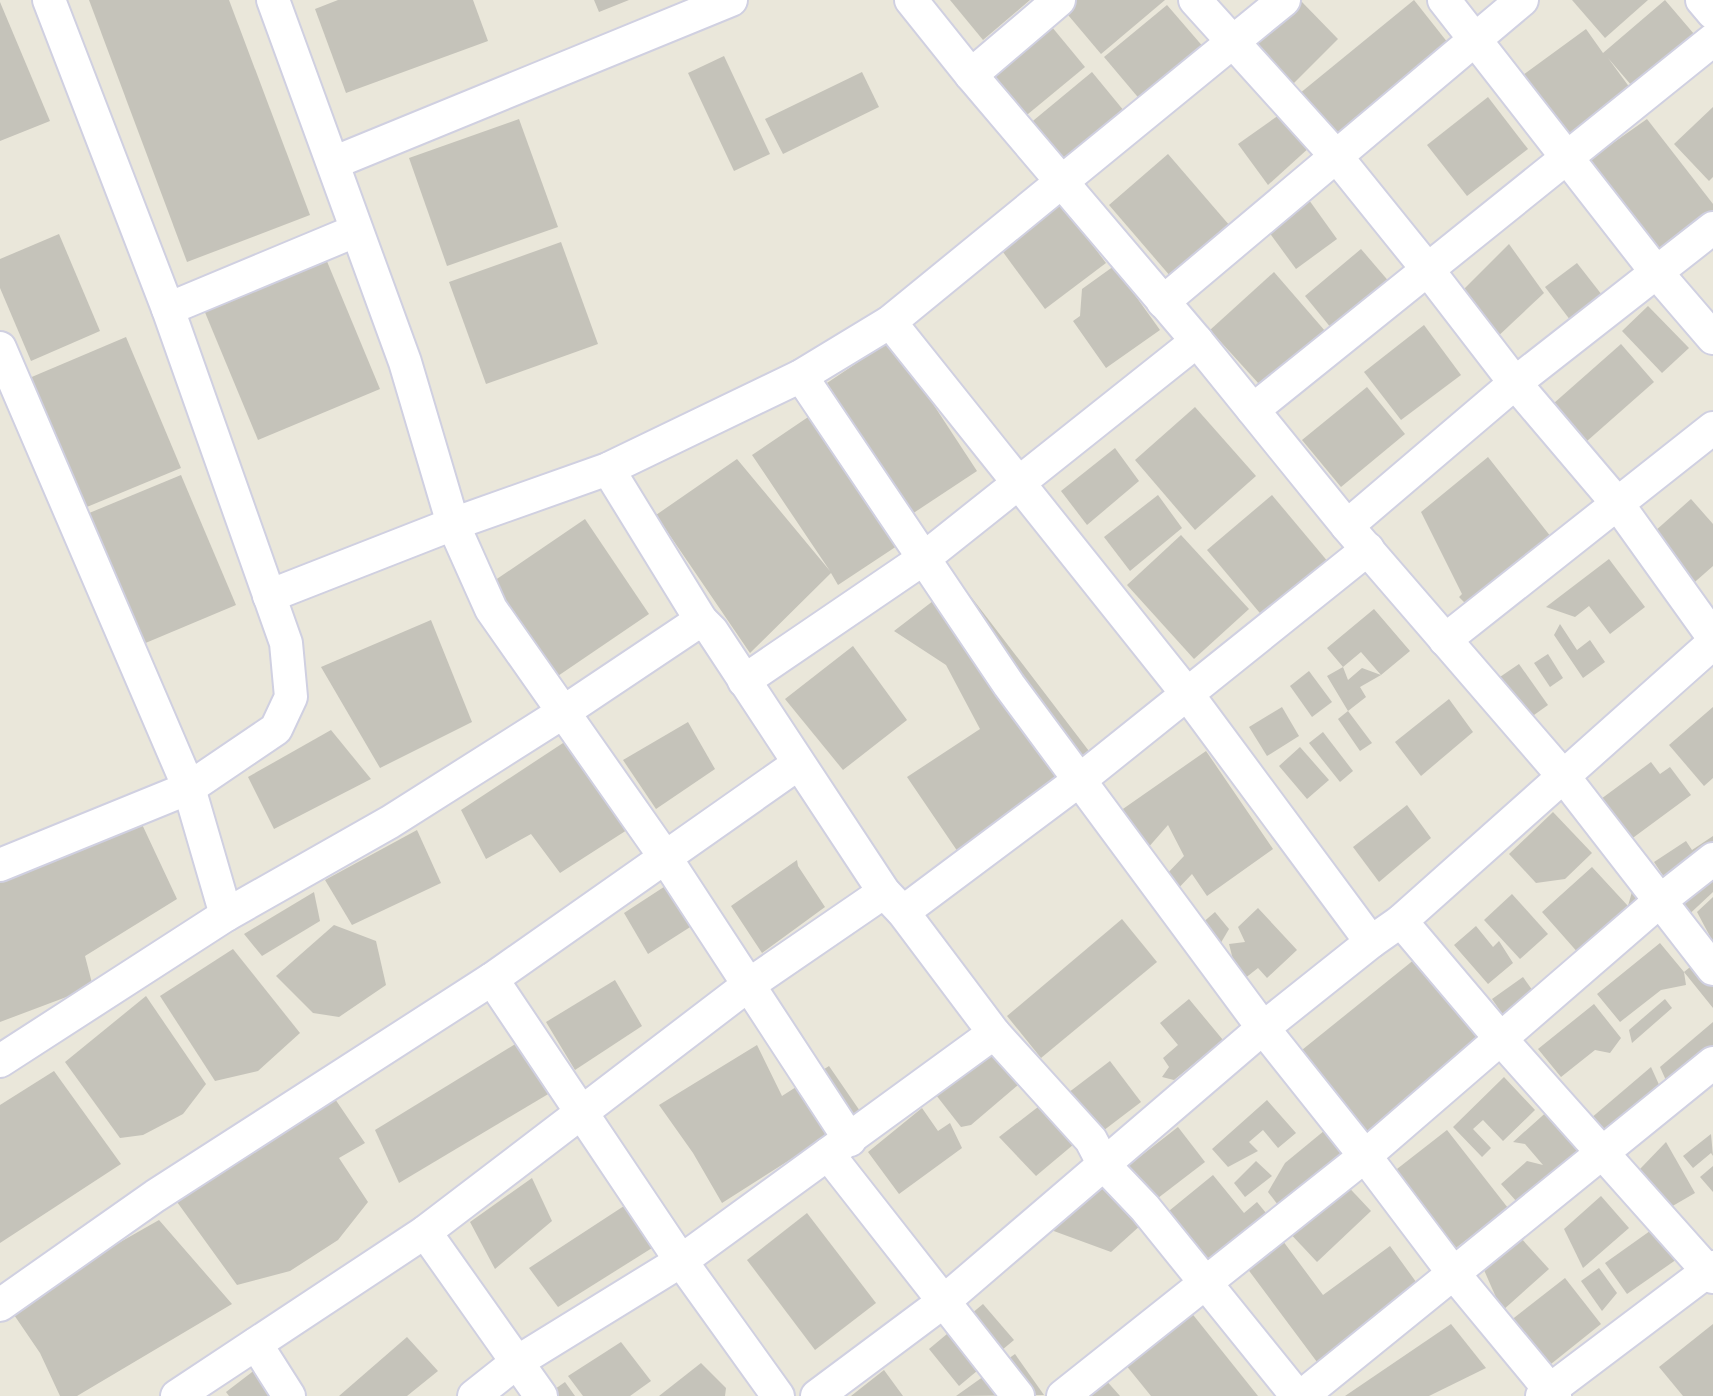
<svg xmlns="http://www.w3.org/2000/svg" width="1713" height="1396" viewBox="0 0 1713 1396" font-family="'Noto Sans',sans-serif">
	<rect width="100%" height="100%" fill="#eae7da"/>
	<g fill="#c5c3ba" fill-rule="evenodd">
		<polygon points="89,0 229,0 310,215 187,262"/>
		<polygon points="338,0 473,0 488,41 346,93 315,9"/>
		<polygon points="594,0 629,0 599,12"/>
		<polygon points="950,0 1030,0 983,40"/>
		<polygon points="1074,0 1165,0 1101,54 1063,9"/>
		<polygon points="1414,0 1448,43 1334,137 1299,94"/>
		<polygon points="1572,0 1648,0 1605,38"/>
		<polygon points="1665,0 1700,41 1638,93 1608,58 1633,92 1570,139 1523,75 1586,29 1603,53"/>
		<polygon points="1301,1 1338,39 1289,88 1252,49"/>
		<polygon points="0,2 50,121 0,141"/>
		<polygon points="1167,5 1205,49 1142,102 1104,57"/>
		<polygon points="1047,21 1085,67 1022,119 985,74"/>
		<polygon points="724,56 770,154 734,171 688,73"/>
		<polygon points="862,72 879,107 783,154 765,119"/>
		<polygon points="1092,72 1129,117 1067,170 1028,125"/>
		<polygon points="1488,97 1528,149 1467,196 1427,145"/>
		<polygon points="1713,107 1713,177 1709,181 1674,144"/>
		<polygon points="1279,115 1311,146 1268,185 1238,144"/>
		<polygon points="519,119 558,227 447,266 409,158"/>
		<polygon points="1647,119 1713,204 1713,212 1661,257 1589,160"/>
		<polygon points="1168,154 1230,226 1171,277 1109,205"/>
		<polygon points="1304,193 1337,239 1296,269 1263,224"/>
		<polygon points="1060,202 1106,263 1045,309 1000,248"/>
		<polygon points="59,234 100,331 31,361 0,288 0,259"/>
		<polygon points="561,242 598,344 486,384 449,282"/>
		<polygon points="1509,244 1544,293 1494,340 1458,295"/>
		<polygon points="1361,249 1397,291 1340,339 1305,296"/>
		<polygon points="326,259 380,389 258,440 204,310"/>
		<polygon points="1577,263 1609,304 1577,329 1545,287"/>
		<polygon points="1114,266 1160,330 1106,368 1073,321 1080,316 1082,289"/>
		<polygon points="1274,272 1332,339 1269,395 1210,330"/>
		<polygon points="1648,306 1689,348 1662,373 1622,331"/>
		<polygon points="1424,325 1461,375 1401,420 1364,372"/>
		<polygon points="126,337 181,468 82,509 27,379"/>
		<polygon points="891,340 977,471 912,514 827,383"/>
		<polygon points="1621,344 1654,382 1578,449 1545,411"/>
		<polygon points="1367,387 1405,434 1341,487 1302,440"/>
		<polygon points="1195,407 1256,476 1195,530 1135,460"/>
		<polygon points="817,411 903,542 838,585 831,573 750,653 656,515 737,459 830,571 752,455"/>
		<polygon points="1115,448 1139,481 1087,525 1061,491"/>
		<polygon points="1488,457 1555,542 1473,611 1459,597 1462,594 1421,512"/>
		<polygon points="181,475 236,605 136,647 82,516"/>
		<polygon points="1158,495 1182,528 1130,571 1104,537"/>
		<polygon points="1272,495 1329,563 1264,618 1207,550"/>
		<polygon points="1691,499 1713,524 1713,566 1688,588 1645,540"/>
		<polygon points="585,519 649,614 552,680 488,585"/>
		<polygon points="1181,535 1249,609 1194,659 1127,585"/>
		<polygon points="1609,559 1645,607 1610,634 1589,606 1575,617 1546,607"/>
		<polygon points="959,581 1092,755 960,855 907,777 980,729 946,665 894,631"/>
		<path d="M1374 609 1410 651 1381 675 1360 687 1366 697 1348 711 1327 676 1343 667 1327 648ZM1361 652 1381 675 1362 668 1348 680 1343 667Z"/>
		<polygon points="431,620 472,722 380,768 321,667"/>
		<polygon points="1560,624 1577,650 1590,640 1605,662 1583,678 1554,635"/>
		<polygon points="853,646 907,720 843,770 785,699"/>
		<polygon points="1548,654 1563,678 1550,687 1534,663"/>
		<polygon points="1519,664 1548,705 1527,720 1497,679"/>
		<polygon points="1309,671 1332,702 1312,717 1290,686"/>
		<polygon points="1449,699 1473,732 1421,776 1395,742"/>
		<polygon points="1282,707 1299,736 1267,756 1249,727"/>
		<polygon points="1713,707 1713,778 1704,786 1669,745"/>
		<polygon points="1348,711 1372,743 1360,751 1338,719"/>
		<polygon points="688,722 715,769 656,809 623,760"/>
		<polygon points="592,724 618,766 627,830 560,873 531,834 486,859 461,810"/>
		<polygon points="331,730 371,779 274,829 248,777"/>
		<polygon points="1323,732 1353,771 1340,782 1309,743"/>
		<polygon points="1300,747 1329,780 1307,799 1279,766"/>
		<polygon points="1206,751 1273,849 1207,896 1192,874 1172,895 1163,878 1184,856 1168,825 1147,849 1120,811"/>
		<polygon points="1651,762 1660,774 1670,767 1691,795 1630,840 1601,799"/>
		<polygon points="1407,805 1431,838 1379,882 1353,847"/>
		<polygon points="1553,812 1592,853 1565,879 1536,883 1509,854"/>
		<polygon points="140,820 177,899 85,956 93,987 0,1022 0,876"/>
		<polygon points="417,830 441,883 352,925 325,880"/>
		<polygon points="1713,836 1713,852 1668,883 1654,862 1686,841 1692,850"/>
		<polygon points="797,860 798,866 825,907 762,953 731,906"/>
		<polygon points="1713,862 1713,892 1682,921 1665,900"/>
		<polygon points="1592,867 1628,906 1635,881 1647,895 1580,955 1542,912"/>
		<polygon points="673,881 698,922 648,954 624,913"/>
		<polygon points="314,892 320,921 262,956 244,934"/>
		<polygon points="1512,894 1548,934 1520,959 1484,920"/>
		<polygon points="1713,897 1713,942 1697,912"/>
		<polygon points="1258,908 1297,950 1267,978 1258,968 1239,983 1229,944 1245,942 1238,927"/>
		<polygon points="1215,912 1229,929 1219,946 1201,924"/>
		<polygon points="1122,919 1157,962 1041,1058 1007,1016"/>
		<polygon points="334,925 376,941 386,985 339,1017 313,1013 276,976"/>
		<polygon points="1476,926 1493,947 1499,941 1513,963 1488,984 1454,945"/>
		<polygon points="1660,943 1684,972 1700,959 1713,976 1713,1008 1684,972 1686,985 1661,990 1620,1022 1597,994"/>
		<polygon points="233,949 300,1033 258,1071 215,1081 160,996"/>
		<polygon points="1415,959 1486,1045 1362,1148 1292,1058"/>
		<polygon points="1523,977 1538,998 1508,1022 1492,999"/>
		<polygon points="615,980 642,1026 575,1070 546,1022"/>
		<polygon points="146,996 206,1084 183,1114 143,1135 120,1138 65,1062"/>
		<polygon points="1189,999 1223,1040 1174,1080 1162,1077 1169,1067 1163,1058 1178,1045 1160,1023"/>
		<polygon points="1665,999 1672,1008 1632,1043 1629,1030"/>
		<polygon points="1594,1004 1621,1038 1610,1053 1595,1050 1561,1077 1538,1049"/>
		<polygon points="1713,1022 1713,1062 1669,1087 1660,1067"/>
		<polygon points="522,1040 555,1090 399,1183 375,1130"/>
		<polygon points="757,1045 782,1096 829,1066 862,1114 722,1203 693,1153 659,1105"/>
		<polygon points="996,1046 1025,1079 971,1125 961,1127 936,1095"/>
		<polygon points="1110,1061 1141,1102 1091,1140 1060,1099"/>
		<polygon points="1651,1067 1661,1089 1606,1137 1590,1119"/>
		<polygon points="54,1071 121,1164 0,1243 0,1105"/>
		<polygon points="1504,1077 1535,1110 1503,1141 1483,1120 1473,1129 1491,1148 1482,1157 1453,1127"/>
		<polygon points="333,1096 365,1143 339,1158 368,1202 338,1240 290,1271 237,1285 172,1195"/>
		<polygon points="1047,1100 1080,1139 1036,1176 999,1137"/>
		<polygon points="1267,1100 1296,1133 1278,1148 1263,1130 1249,1142 1258,1151 1228,1167 1212,1149"/>
		<polygon points="922,1108 938,1131 950,1123 962,1148 899,1194 868,1152"/>
		<polygon points="1551,1108 1590,1152 1525,1211 1501,1184 1527,1161 1543,1165 1525,1144 1513,1142"/>
		<polygon points="1336,1121 1347,1151 1278,1205 1268,1192 1285,1163"/>
		<polygon points="1178,1127 1205,1162 1145,1208 1119,1173"/>
		<polygon points="1447,1130 1508,1208 1448,1254 1388,1176"/>
		<polygon points="1711,1134 1713,1156 1711,1153 1693,1168 1683,1156"/>
		<polygon points="1666,1142 1695,1193 1664,1211 1640,1169"/>
		<polygon points="1256,1161 1272,1176 1245,1197 1234,1183"/>
		<polygon points="1713,1166 1713,1192 1700,1177"/>
		<polygon points="1213,1175 1244,1213 1257,1202 1266,1213 1203,1264 1164,1215"/>
		<polygon points="532,1178 552,1221 495,1269 470,1222"/>
		<polygon points="1340,1178 1371,1211 1317,1262 1286,1229"/>
		<polygon points="1108,1184 1142,1224 1111,1252 1051,1230"/>
		<polygon points="1601,1196 1629,1228 1583,1268 1564,1229"/>
		<polygon points="624,1206 652,1248 558,1307 529,1268"/>
		<polygon points="807,1213 876,1303 815,1350 747,1260"/>
		<polygon points="159,1220 232,1304 77,1396 60,1396 40,1353 8,1306"/>
		<polygon points="1657,1226 1680,1257 1627,1294 1605,1263"/>
		<polygon points="1280,1237 1323,1295 1390,1246 1419,1286 1317,1362 1244,1264"/>
		<polygon points="1520,1237 1549,1269 1502,1311 1484,1270"/>
		<polygon points="1599,1268 1617,1293 1602,1311 1581,1281"/>
		<polygon points="1565,1278 1601,1324 1546,1368 1510,1321"/>
		<polygon points="983,1304 1014,1340 959,1386 929,1349"/>
		<polygon points="1190,1311 1258,1396 1151,1396 1125,1364"/>
		<polygon points="1451,1324 1486,1368 1429,1396 1345,1396"/>
		<polygon points="1713,1324 1713,1396 1683,1396 1659,1367"/>
		<polygon points="407,1337 438,1371 407,1396 339,1396"/>
		<polygon points="621,1342 651,1381 630,1396 583,1396 568,1376"/>
		<polygon points="1015,1354 1044,1395 956,1396"/>
		<polygon points="701,1363 726,1388 725,1396 659,1396"/>
		<polygon points="256,1369 271,1396 229,1396 226,1392"/>
		<polygon points="884,1370 903,1396 851,1396"/>
		<polygon points="1104,1378 1120,1396 1083,1396"/>
		<polygon points="565,1382 575,1396 545,1396"/>
	</g>
	<g fill="none" stroke-linecap="round" stroke-linejoin="round">
		<g stroke="#d0d0e1" stroke-width="36">
			<g id="minor">
				<polyline points="273,0 405,362 453,524 491,609 665,857 850,1140"/>
				<polyline points="911,0 971,75 1197,341 1347,526 1564,777 1713,969"/>
				<polyline points="1195,0 1336,156 1428,270 1515,383 1617,503 1713,637"/>
				<polyline points="1444,0 1657,273 1713,338"/>
				<polyline points="1702,0 1713,13"/>
				<polyline points="971,75 1059,0"/>
				<polyline points="333,163 731,0"/>
				<polyline points="1163,302 1522,0"/>
				<polyline points="168,309 355,231"/>
				<polyline points="890,322 1188,695 1371,942"/>
				<polyline points="0,348 189,788 226,915"/>
				<polyline points="801,376 1009,685 1263,1028 1365,1156 1454,1274 1555,1396"/>
				<polyline points="1253,410 1713,40"/>
				<polyline points="608,469 701,620"/>
				<polyline points="1347,526 1515,383 1713,228"/>
				<polyline points="269,596 453,524 608,469 801,376 890,322 1284,0"/>
				<polyline points="1445,640 1713,428"/>
				<polyline points="744,681 923,559 1197,341"/>
				<polyline points="0,865 189,788 276,729 291,697 286,643 168,309 49,0"/>
				<polyline points="903,912 1081,779 1368,549"/>
				<polyline points="1401,921 1500,1038 1713,1277"/>
				<polyline points="492,979 681,1261 778,1396"/>
				<polyline points="0,1061 226,915 390,822 562,713 701,620 712,631 884,892 903,912 994,1033 1091,1140 1104,1165 1145,1208 1297,1396"/>
				<polyline points="828,1154 1018,1396"/>
				<polyline points="425,1232 541,1396"/>
				<polyline points="0,1305 155,1196 492,979 798,764"/>
				<polyline points="256,1344 289,1396"/>
				<polyline points="177,1396 425,1232 747,986 884,892"/>
				<polyline points="474,1396 517,1362 681,1261 994,1033"/>
				<polyline points="817,1396 943,1302 1263,1028 1371,942 1401,921 1713,643"/>
				<polyline points="1063,1396 1365,1156 1661,900 1713,859"/>
				<polyline points="1302,1396 1713,1063"/>
				<polyline points="1542,1396 1713,1267"/>
			</g>
		</g>
		<use href="#minor" stroke="#fff" stroke-width="32"/>
	</g>
</svg>
